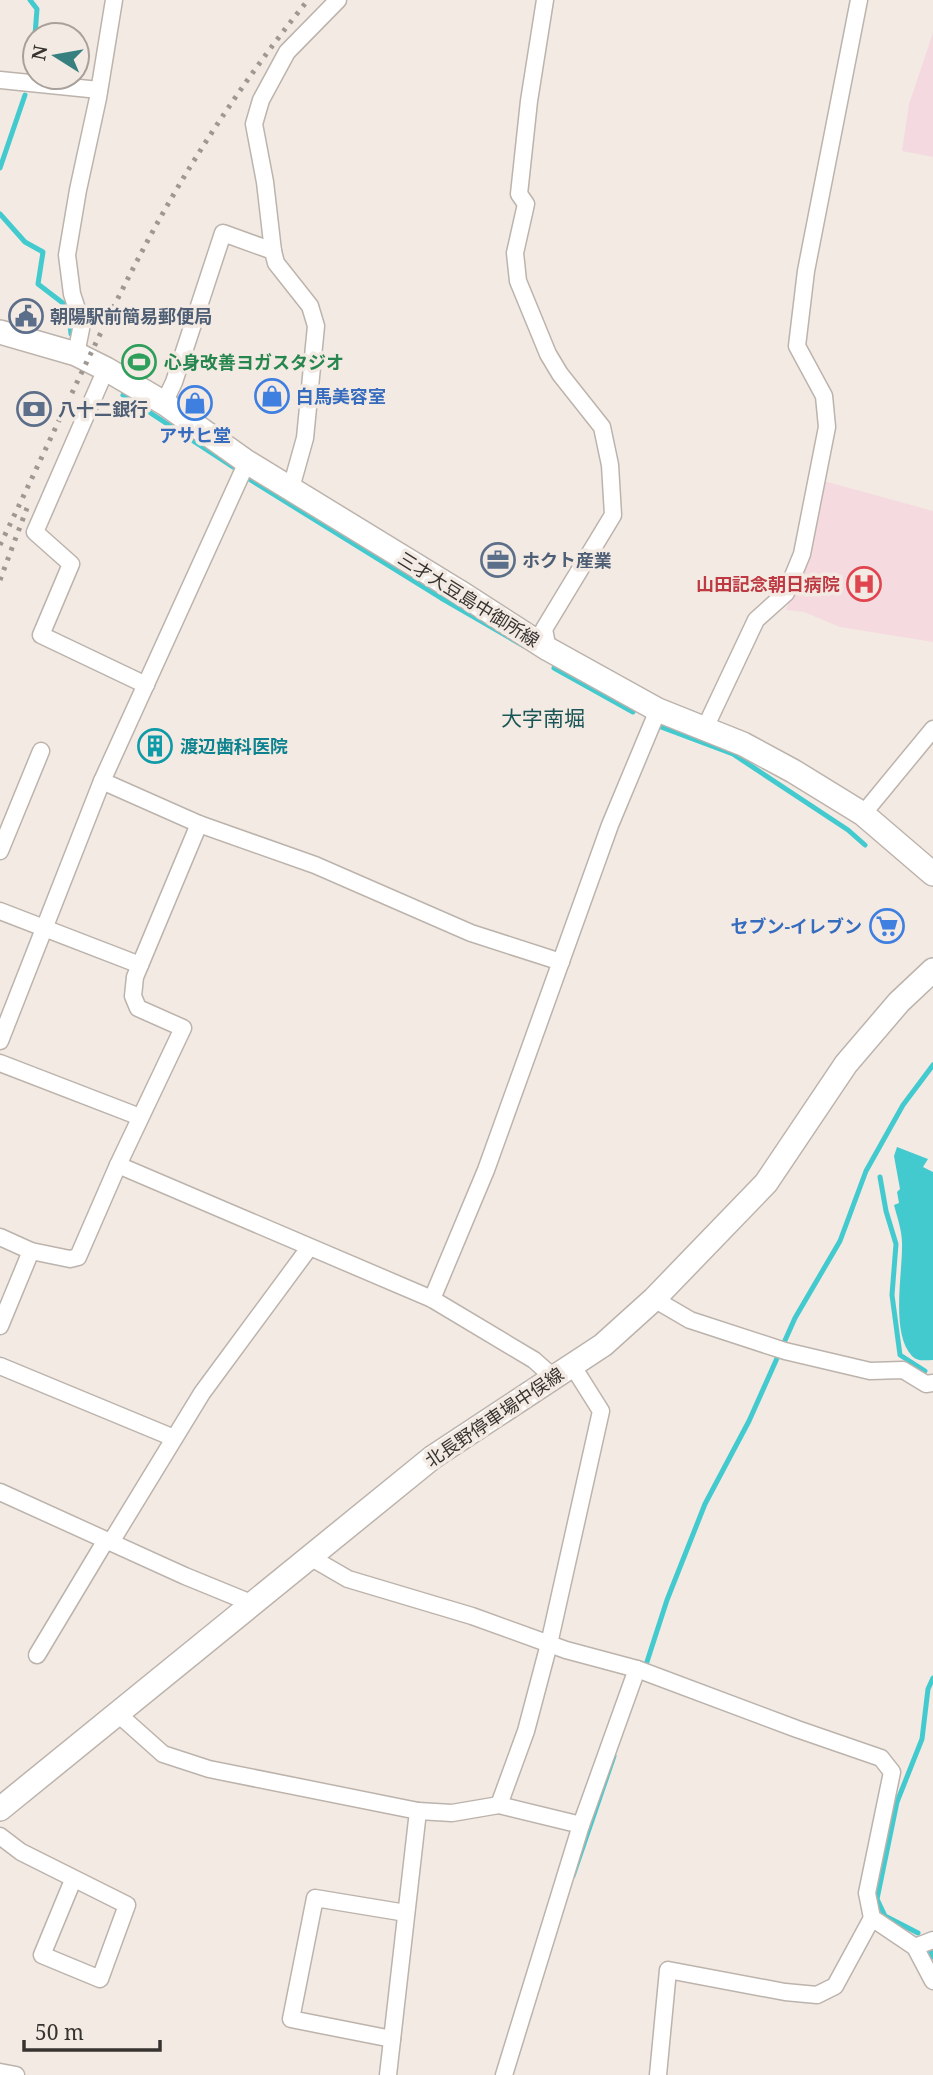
<svg xmlns="http://www.w3.org/2000/svg" width="933" height="2075" viewBox="0 0 933 2075" font-family="'Noto Serif','Noto Sans JP',serif">
	<rect width="100%" height="100%" fill="#f3eae3"/>
	<polygon fill="#f4dae0" points="933,33 933,157 902,151 909,104"/>
	<polygon fill="#f5dadf" points="824,481 933,511 933,642 840,627 804,612 786,610 805,558"/>
	<path fill="#43cacf" d="M897 1147 928 1159 923 1167 933 1172V1360C926 1360 918 1362 912 1356 890 1333 903 1271 902 1243 902 1230 897 1217 894 1205L899 1203 897 1192 900 1189 894 1156Z"/>
	<g fill="none" stroke-linecap="round" stroke-linejoin="round">
		<g stroke="#43cacf" stroke-width="5">
			<polyline points="30,0 37,9 35,35"/>
			<polyline points="33,69 35,36"/>
			<polyline points="0,168 25,95"/>
			<polyline points="0,214 25,242 43,252 38,284 68,307 71,334"/>
			<polyline points="123,395 233,467"/>
			<polyline points="249,479 441,598 524,646"/>
			<polyline points="554,668 633,712"/>
			<polyline points="661,727 733,754 848,830 865,845"/>
			<polyline points="880,1177 886,1211 896,1244 892,1295 900,1355 925,1371"/>
			<polyline points="644,1671 667,1600 705,1504 749,1421 795,1318 840,1241 866,1171 903,1105 933,1065"/>
			<polyline points="573,1876 614,1756"/>
			<polyline points="918,1933 885,1916 877,1899 897,1802 922,1739 928,1689 933,1678"/>
			<polyline points="929,1948 933,1957"/>
		</g>
		<g stroke="#bcb3ac" stroke-width="19">
			<g id="minor">
				<polyline points="545,0 529,101 519,194 526,204 515,253 518,281 548,354 560,374 602,427 610,465 613,515 544,629 548,649"/>
				<polyline points="0,80 99,90"/>
				<polyline points="76,354 82,324 72,294 67,255 78,190 98,98 114,0"/>
				<polyline points="106,369 35,532 71,564 41,635 146,685"/>
				<polyline points="164,403 174,382 223,233 273,251"/>
				<polyline points="247,462 102,781 199,824 315,865 471,933 561,962"/>
				<polyline points="291,488 305,438 316,326 310,306 276,263 273,251 265,182 254,124 261,100 287,52 338,0"/>
				<polyline points="705,728 756,620 786,593 802,554 827,427 824,396 797,346 806,271 859,0"/>
				<polyline points="863,814 933,729"/>
				<polyline points="0,851 41,751"/>
				<polyline points="0,911 140,965"/>
				<polyline points="0,1041 102,781"/>
				<polyline points="0,1063 140,1117"/>
				<polyline points="118,1165 432,1299 534,1360 553,1377"/>
				<polyline points="0,1237 31,1251"/>
				<polyline points="432,1299 486,1170 610,825 658,710"/>
				<polyline points="654,1299 690,1320 785,1351 870,1371 903,1370 926,1384 933,1383"/>
				<polyline points="0,1326 31,1251 70,1259 78,1257 118,1165 183,1028 138,1008 133,996 135,977 199,824"/>
				<polyline points="0,1366 174,1438"/>
				<polyline points="0,1492 185,1576 251,1603"/>
				<polyline points="111,1542 202,1393 309,1248"/>
				<polyline points="310,1557 348,1579 472,1616 566,1650 637,1669 797,1729 881,1758 892,1772 867,1893 872,1918 915,1947 933,1981"/>
				<polyline points="37,1655 106,1540"/>
				<polyline points="117,1713 163,1754 209,1769 418,1811 388,2075"/>
				<polyline points="499,1805 526,1731 549,1644 601,1411 572,1365"/>
				<polyline points="418,1811 452,1813 499,1805 581,1825"/>
				<polyline points="0,1836 21,1852 127,1905 100,1979 42,1955 73,1880"/>
				<polyline points="915,1947 933,1940"/>
				<polyline points="392,2039 291,2019 315,1898 406,1913"/>
				<polyline points="0,2072 16,2075"/>
				<polyline points="504,2075 581,1825 637,1669"/>
				<polyline points="658,2075 668,1970 785,1992 817,1995 835,1986 872,1918"/>
			</g>
		</g>
		<g stroke="#bcb3ac" stroke-width="26">
			<g id="secondary">
				<polyline points="0,332 76,354 106,369 164,403 247,462 458,591 548,649 658,710 743,744 793,771 863,814 933,874"/>
				<polyline points="0,1809 433,1457 603,1345 654,1299 766,1183 846,1064 899,1002 933,970"/>
			</g>
		</g>
		<use href="#minor" stroke="#fff" stroke-width="16"/>
		<use href="#secondary" stroke="#fff" stroke-width="23"/>
		<g stroke="#9e9792" stroke-width="5" stroke-dasharray="3.5 7" stroke-linecap="butt">
			<path d="M0 545C51 440 98 332 154 229 198 149 250 72 308 0"/>
			<polyline points="0,580 27,508"/>
		</g>
	</g>
	<defs>
		<g id="civic-ring" transform="scale(1.75)"><circle r="9.5" fill="#f3eae3" stroke="#5c6f8a" stroke-width="1.5"/><path d="M-.6-6.5H3V-4.5H.6V-3L4-1V1h2V6H-6V1h2V-1L-.6-3ZM-1.2 2.5V6h2.4V2.5Z" fill="#5c6f8a"/></g>
		<g id="stadium-ring" transform="scale(1.75)"><circle r="9.5" fill="#f3eae3" stroke="#2e9e5b" stroke-width="1.5"/><path d="M0-5a6.5 5 0 1 0 0 10a6.5 5 0 1 0 0-10ZM-3.5-1.8h7v3.6h-7Z" fill="#2e9e5b"/></g>
		<g id="shop-ring" transform="scale(1.75)"><circle r="9.5" fill="#f3eae3" stroke="#3f7fe0" stroke-width="1.5"/><path d="M-5-2.5h2.3a2.7 3.5 0 0 1 5.4 0H5L5.5 6h-11ZM-1.5-2.5h3a1.5 2.3 0 0 0-3 0Z" fill="#3f7fe0"/></g>
		<g id="bank-ring" transform="scale(1.75)"><circle r="9.5" fill="#f3eae3" stroke="#5c6f8a" stroke-width="1.5"/><path d="M-6-4H6V4H-6ZM0-2.3a2.3 2.3 0 1 0 0 4.6a2.3 2.3 0 1 0 0-4.6Z" fill="#5c6f8a"/></g>
		<g id="office-ring" transform="scale(1.75)"><circle r="9.5" fill="#f3eae3" stroke="#5c6f8a" stroke-width="1.5"/><path d="M-6-3h4V-5.5h4V-3h4V5H-6ZM-1-4.5V-3h2v-1.5ZM-6 0V1H6V0Z" fill="#5c6f8a"/></g>
		<g id="hospital-ring" transform="scale(1.75)"><circle r="9.5" fill="#f3eae3" stroke="#e0444e" stroke-width="1.5"/><path d="M-5-5h3v3.5h4V-5h3V5h-3V1.5h-4V5h-3Z" fill="#e0444e"/></g>
		<g id="building-ring" transform="scale(1.75)"><circle r="9.5" fill="#f3eae3" stroke="#0f9aa8" stroke-width="1.5"/><path d="M-4-6H4V6H1V3H-1V6H-4ZM-2.5-4.3h1.7v1.8h-1.7ZM.8-4.3h1.7v1.8H.8ZM-2.5-1h1.7V.8h-1.7ZM.8-1h1.7V.8H.8Z" fill="#0f9aa8"/></g>
		<g id="supermarket-ring" transform="scale(1.75)"><circle r="9.5" fill="#f3eae3" stroke="#3f7fe0" stroke-width="1.5"/><path d="M-6-5.5h2.5l.6 2H6L4.5 2H-2.5L-4.4-4H-6ZM-1.5 3.2a1.3 1.3 0 1 0 .1 0ZM3 3.2a1.3 1.3 0 1 0 .1 0Z" fill="#3f7fe0"/></g>
	</defs>
	<g fill-rule="evenodd">
		<use href="#civic-ring" x="26" y="316"/>
		<use href="#stadium-ring" x="139" y="362"/>
		<use href="#shop-ring" x="272" y="396"/>
		<use href="#shop-ring" x="195" y="403"/>
		<use href="#bank-ring" x="34" y="409"/>
		<use href="#office-ring" x="498" y="560"/>
		<use href="#hospital-ring" x="864" y="584"/>
		<use href="#building-ring" x="155" y="746"/>
		<use href="#supermarket-ring" x="887" y="926"/>
	</g>
	<g text-anchor="middle" dominant-baseline="central" stroke-width="7" stroke-linejoin="round" paint-order="stroke">
		<g font-size="18" font-weight="bold" fill="#4e5e75" stroke="#f3eae3" text-anchor="start">
			<text x="50" y="316">朝陽駅前簡易郵便局</text>
			<text x="58" y="409">八十二銀行</text>
			<text x="522" y="560">ホクト産業</text>
		</g>
		<g font-size="18" font-weight="bold" fill="#27864d" stroke="#f3eae3" text-anchor="start">
			<text x="164" y="362">心身改善ヨガスタジオ</text>
		</g>
		<g font-size="18" font-weight="bold" fill="#366cbe" stroke="#f3eae3" text-anchor="start">
			<text x="296" y="396">白馬美容室</text>
			<text x="195" y="435" text-anchor="middle">アサヒ堂</text>
			<text x="862" y="926" text-anchor="end">セブン-イレブン</text>
		</g>
		<g font-size="18" font-weight="bold" fill="#be3a42" stroke="#f3eae3" text-anchor="end">
			<text x="840" y="584">山田記念朝日病院</text>
		</g>
		<g font-size="18" fill="#373330" stroke="#f3eae3">
			<text transform="translate(469 599) rotate(32)">三才大豆島中御所線</text>
			<text transform="translate(494 1417) rotate(-34)">北長野停車場中俣線</text>
		</g>
		<g font-size="18" font-weight="bold" fill="#0d838f" stroke="#f3eae3" text-anchor="start">
			<text x="180" y="746">渡辺歯科医院</text>
		</g>
		<g font-size="21" fill="#1a5655" stroke="#f3eae3">
			<text x="543" y="718">大字南堀</text>
		</g>
	</g>
	<g transform="translate(56 56) rotate(281)"><circle r="33" fill="#f3eae3" stroke="#a8a19b" stroke-width="2"/>
	<path d="M0-5L12 26L0 18L-12 26Z" fill="#37807f"/>
	<text y="-10" font-size="19" font-weight="bold" text-anchor="middle" fill="#373330">N</text>
	</g>
	<path d="M24 2040v10h136v-10" fill="none" stroke="#373330" stroke-width="3.5"/>
	<text x="35" y="2040" font-size="21" fill="#373330" stroke="#f3eae3" stroke-width="5" paint-order="stroke">50 m</text>
</svg>
